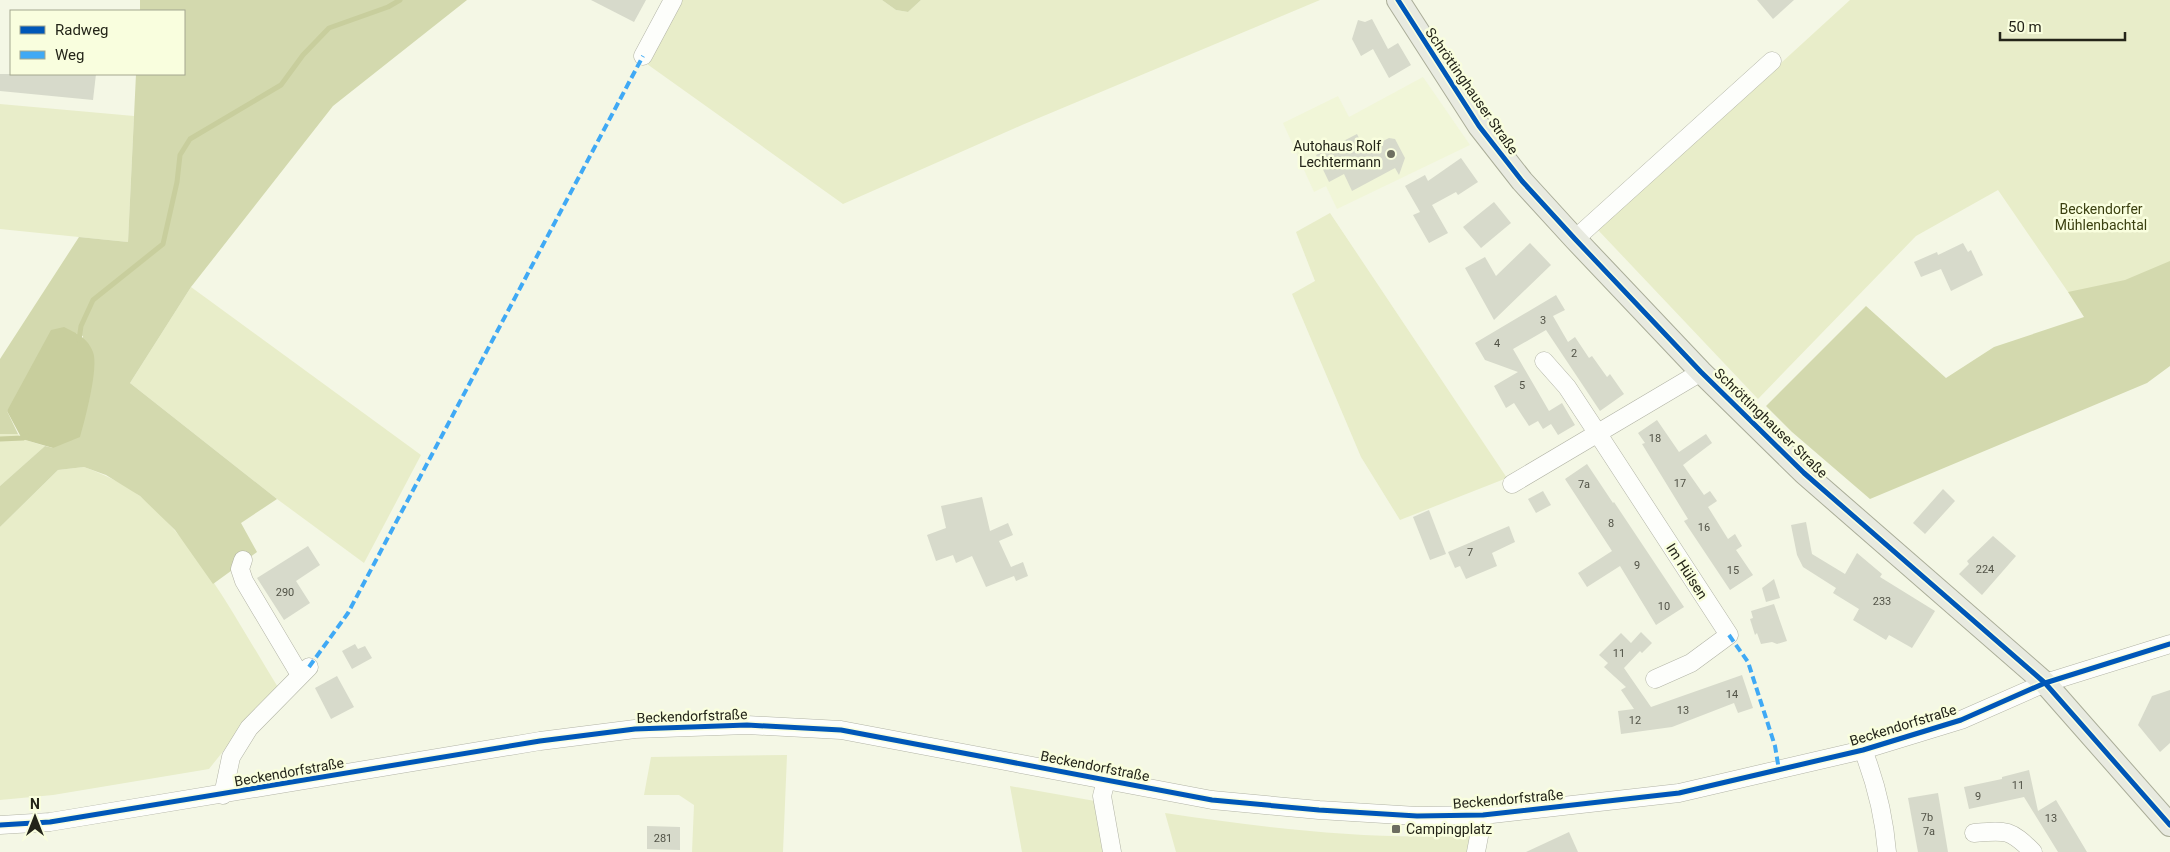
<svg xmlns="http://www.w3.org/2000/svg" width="2170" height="852" viewBox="0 0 2170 852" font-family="Roboto,sans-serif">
	<rect width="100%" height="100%" fill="#f4f7e5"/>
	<polygon fill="#f1f6d8" points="1423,77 1470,145 1337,209 1326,186 1314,192 1283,123 1338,96 1349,117"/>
	<g fill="#e8edc9">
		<polygon points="681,0 882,0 896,10 908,12 921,0 1320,0 1022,125 843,204 647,64"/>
		<polygon points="1850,0 2170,0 2170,326 2068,292 1998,190 1916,236 1758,399 1598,230"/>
		<polygon points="0,104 134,116 128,242 0,229"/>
		<polygon points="1330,213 1507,478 1400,520 1361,457 1292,294 1315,281 1296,232"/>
		<polygon points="191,287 421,455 364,563 277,499 130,383"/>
		<polygon points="0,434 18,434 22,439 45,446 0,486"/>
		<path d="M84 467C103 474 124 483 141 497 199 545 239 625 279 689L248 720 209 769 53 795 0 800V527L58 470Z"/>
		<polygon points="787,755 783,852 692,852 694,805 679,795 644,795 651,757"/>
		<polygon points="1010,786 1095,801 1105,852 1022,852"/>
		<path d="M1165 813C1266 828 1370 841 1472 835L1471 852H1176Z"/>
	</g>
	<g fill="#d3d9ae">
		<polygon points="140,0 467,0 333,106 191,287 130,383 277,499 241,523 257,552 213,584 175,530 140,496 106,475 84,467 58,470 0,527 0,486 45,446 53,448 83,336 75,333 7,411 18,434 0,434 0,359 79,237 128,242 136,74 184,74 184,11 140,11"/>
		<polygon points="882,0 921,0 908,12 896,10"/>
		<polygon points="2170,261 2170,366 2147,383 1870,499 1792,432 1766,406 1866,306 1946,378 1994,347 2084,317 2068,292 2125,280"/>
	</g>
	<path fill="#c8ce9d" d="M64 327C76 333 88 338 93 352 99 367 85 420 80 437L53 448 22 439 7 411 51 330Z"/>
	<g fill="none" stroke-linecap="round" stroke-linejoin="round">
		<g stroke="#c8ce9d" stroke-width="5">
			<polyline points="79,340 81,326 93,300 163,244 177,182 180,155 190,139 281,85 303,55 329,28 388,7 400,0"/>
			<polyline points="0,439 23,438 27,436"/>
		</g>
	</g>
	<g fill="#d7dacb">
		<polygon points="591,0 646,0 634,22"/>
		<polygon points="1757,0 1794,0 1773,19"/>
		<polygon points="1372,19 1388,49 1398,43 1411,65 1389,78 1373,49 1361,56 1352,39 1358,20 1365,22"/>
		<polygon points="0,74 96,74 93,100 0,91"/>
		<polygon points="1357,134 1365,150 1389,138 1395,139 1405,158 1399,175 1395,168 1352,191 1344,174 1329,182 1316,155"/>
		<polygon points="1461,158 1478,182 1458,195 1456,192 1432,205 1448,233 1429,243 1413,215 1420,212 1405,186 1425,175 1428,181"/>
		<polygon points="1494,202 1511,223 1481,248 1463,227"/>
		<polygon points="1530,243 1551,265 1494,320 1465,268 1485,257 1496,276"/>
		<polygon points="1963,243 1968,252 1971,250 1983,275 1951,291 1941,269 1921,277 1914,262 1937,252 1938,255"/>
		<polygon points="1556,295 1565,310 1553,316 1568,342 1575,337 1589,358 1592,356 1607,377 1610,374 1624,394 1600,411 1546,330 1513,349 1549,411 1562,403 1575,425 1558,435 1551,424 1543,429 1538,421 1529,426 1514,403 1506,408 1494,386 1518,372 1485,360 1475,343"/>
		<polygon points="1657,420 1679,452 1706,434 1712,443 1683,465 1704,495 1710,491 1717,501 1708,507 1728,539 1735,534 1742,546 1736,550 1753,575 1730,590 1684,521 1688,519 1642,444 1645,443 1638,433"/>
		<polygon points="1587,464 1613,503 1614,502 1684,607 1656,625 1620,566 1587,587 1578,573 1612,551 1565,479"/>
		<polygon points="1943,489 1955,501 1925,534 1913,523"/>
		<polygon points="1543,491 1551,505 1536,513 1528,499"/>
		<polygon points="982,497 990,531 1008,523 1013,535 999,541 1011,567 1023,562 1028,576 1016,581 1014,576 986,587 972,556 956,563 953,555 936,561 927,535 946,528 941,506"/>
		<polygon points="1429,510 1446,554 1430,560 1413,517"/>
		<polygon points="1806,522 1812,554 1845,574 1857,553 1882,574 1880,577 1935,611 1912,648 1889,635 1886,640 1853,620 1859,609 1833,593 1836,588 1803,567 1797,555 1791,525"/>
		<polygon points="1509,526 1515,542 1492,553 1497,566 1466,579 1460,566 1455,568 1448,552"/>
		<polygon points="1993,536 2016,556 1982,595 1959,574 1969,564 1967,561"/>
		<polygon points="308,546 320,565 296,581 310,603 284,620 257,578"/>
		<polygon points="1774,579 1780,598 1766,602 1762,588"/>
		<polygon points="1774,604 1787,641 1777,644 1772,642 1761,644 1757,633 1755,635 1750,619 1753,618 1751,611"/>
		<polygon points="1641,632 1652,643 1642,653 1637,648 1640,651 1624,668 1651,707 1742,675 1753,708 1738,713 1734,703 1672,727 1621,734 1618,711 1634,709 1621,690 1626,687 1604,667 1608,663 1599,655 1621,633 1631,643"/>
		<polygon points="355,644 358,649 365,646 372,658 352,669 342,651"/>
		<polygon points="337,676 354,707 331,719 315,688"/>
		<polygon points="2170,690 2170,743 2160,752 2138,725 2152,696"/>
		<polygon points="2029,770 2038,811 2056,800 2087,852 2058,852 2024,797 1969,809 1964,787 2002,779 2002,777"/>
		<polygon points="1938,793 1948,852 1918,852 1908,798"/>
		<polygon points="647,826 680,827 680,850 647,849"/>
		<polygon points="1569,832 1578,852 1526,852"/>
	</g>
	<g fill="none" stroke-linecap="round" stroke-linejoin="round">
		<g stroke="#b2b4a6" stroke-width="19">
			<g id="minor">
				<polyline points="643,56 673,0"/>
				<polyline points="1575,239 1772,61"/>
				<polyline points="1544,361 1567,387 1598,434 1729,635 1691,663 1655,679"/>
				<polyline points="1512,484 1701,372"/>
				<polyline points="243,560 240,569 244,581 300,675"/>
				<path d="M1863 750C1876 783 1884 816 1887 852"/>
				<polyline points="1106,780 1102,796 1112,852"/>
				<polyline points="223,795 231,757 249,728 309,667"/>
				<polyline points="0,825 50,822 540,741 635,729 747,725 841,730 1212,800 1319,810 1417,816 1483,815 1679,793 1863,750 1961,720 2045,683 2170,644"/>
				<path d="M1974 833C2006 830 2010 829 2033 852"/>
				<polyline points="1476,852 1483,815"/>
			</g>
		</g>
		<g stroke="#aaad98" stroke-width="24">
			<polyline id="major" points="1398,0 1479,126 1522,181 1575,239 1701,372 1804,473 2045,683 2170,825"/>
		</g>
		<use href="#minor" stroke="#fdfefb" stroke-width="18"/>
		<use href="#major" stroke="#e8eae0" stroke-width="22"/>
		<g stroke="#3fa9f5" stroke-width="4" stroke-dasharray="8 4" stroke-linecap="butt">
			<polyline points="1729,635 1748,662 1775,746 1779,770"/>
			<polyline points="309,667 348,613 643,56"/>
		</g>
		<g stroke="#f9fede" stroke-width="8">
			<g id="cycleway">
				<polyline points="1398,0 1479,126 1522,181 1575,239 1701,372 1804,473 2045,683 2170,825"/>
				<polyline points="0,825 50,822 540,741 635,729 747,725 841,730 1212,800 1319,810 1417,816 1483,815 1679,793 1863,750 1961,720 2045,683 2170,644"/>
			</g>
		</g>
		<use href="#cycleway" stroke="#0057b8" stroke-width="5"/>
	</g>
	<g fill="#6d6e60" stroke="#f9fede" stroke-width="2">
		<circle cx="1391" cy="154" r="5"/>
		<rect x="1391" y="824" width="10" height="10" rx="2.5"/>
	</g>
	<g text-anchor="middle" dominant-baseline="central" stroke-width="5" stroke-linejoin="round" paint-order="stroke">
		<g font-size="11" fill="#515246">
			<text x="1543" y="320">3</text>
			<text x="1497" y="343">4</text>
			<text x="1574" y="353">2</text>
			<text x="1522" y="385">5</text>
			<text x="1655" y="438">18</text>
			<text x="1680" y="483">17</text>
			<text x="1584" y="484">7a</text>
			<text x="1611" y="523">8</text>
			<text x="1704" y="527">16</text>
			<text x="1470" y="552">7</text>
			<text x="1637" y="565">9</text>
			<text x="1985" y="569">224</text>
			<text x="1733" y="570">15</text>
			<text x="285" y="592">290</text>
			<text x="1882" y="601">233</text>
			<text x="1664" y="606">10</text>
			<text x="1619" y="653">11</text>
			<text x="1732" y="694">14</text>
			<text x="1683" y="710">13</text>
			<text x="1635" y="720">12</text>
			<text x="2018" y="785">11</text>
			<text x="1978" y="796">9</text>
			<text x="1927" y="817">7b</text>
			<text x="2051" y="818">13</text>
			<text x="1929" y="831">7a</text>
			<text x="663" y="838">281</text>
		</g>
		<g font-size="14" fill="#242519" stroke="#f9fede">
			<text transform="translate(1472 91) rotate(55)">Schröttinghauser Straße</text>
			<text transform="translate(1771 423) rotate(44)">Schröttinghauser Straße</text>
			<text transform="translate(1687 571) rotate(57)">Im Hülsen</text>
			<text transform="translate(692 716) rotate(-2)">Beckendorfstraße</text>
			<text transform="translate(1903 725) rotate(-17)">Beckendorfstraße</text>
			<text transform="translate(1095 766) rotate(11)">Beckendorfstraße</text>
			<text transform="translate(289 772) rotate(-10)">Beckendorfstraße</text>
			<text transform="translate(1508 799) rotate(-5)">Beckendorfstraße</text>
		</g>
		<g font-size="14" fill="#242519" stroke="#f9fede" text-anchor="end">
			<text x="1381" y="146">Autohaus Rolf<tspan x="1381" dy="16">Lechtermann</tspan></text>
			<text x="1406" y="829" text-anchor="start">Campingplatz</text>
		</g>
		<g font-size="14" fill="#3b4010" stroke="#f9fede">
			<text x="2101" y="209">Beckendorfer<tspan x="2101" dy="16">Mühlenbachtal</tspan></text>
		</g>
	</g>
	<rect x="10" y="10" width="175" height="65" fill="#f9fede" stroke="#a4a78f"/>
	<rect x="20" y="26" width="25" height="8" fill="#0057b8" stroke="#a4a78f"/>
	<text x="55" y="35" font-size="15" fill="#242519">Radweg</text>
	<rect x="20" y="51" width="25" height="8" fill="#3fa9f5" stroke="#a4a78f"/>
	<text x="55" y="60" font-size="15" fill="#242519">Weg</text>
	<g transform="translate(35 817)" stroke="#f9fede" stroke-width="4" paint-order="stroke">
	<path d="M0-4L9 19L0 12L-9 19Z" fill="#242519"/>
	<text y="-8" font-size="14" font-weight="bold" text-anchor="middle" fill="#242519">N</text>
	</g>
	<path d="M2000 32v8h125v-8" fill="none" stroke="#242519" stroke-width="2.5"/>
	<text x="2008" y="32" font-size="15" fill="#242519" stroke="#f9fede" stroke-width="4" paint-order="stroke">50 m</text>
</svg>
